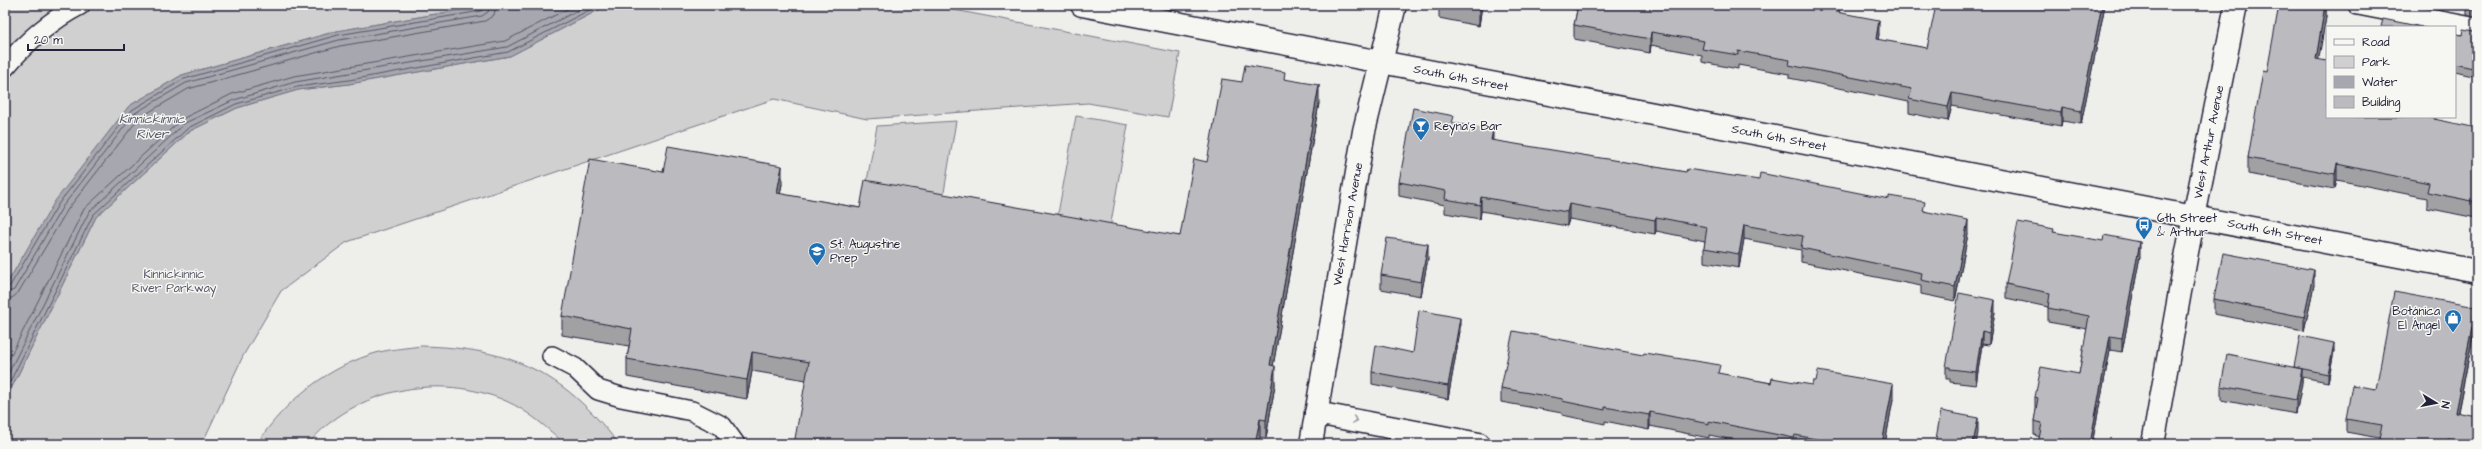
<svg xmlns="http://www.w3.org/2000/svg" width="2482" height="449" viewBox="0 0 2482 449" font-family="'Architects Daughter',sans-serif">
	<rect width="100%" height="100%" fill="#eeeeeb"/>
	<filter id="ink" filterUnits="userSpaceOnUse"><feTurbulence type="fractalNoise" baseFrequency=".025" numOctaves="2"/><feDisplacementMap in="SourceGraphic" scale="8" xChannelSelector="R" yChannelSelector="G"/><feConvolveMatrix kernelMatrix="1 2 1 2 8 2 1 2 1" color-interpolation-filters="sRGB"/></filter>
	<g filter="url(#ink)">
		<g fill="#d0d0d1" stroke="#797986">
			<polygon points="5,5 489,5 337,31 182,75 129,106 56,201 5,287"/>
			<polygon points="608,5 928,5 1180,53 1168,117 1088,103 867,119 774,99 347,242 281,291 243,356 202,444 5,444 5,413 8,395 96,217 190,131 237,108 298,90 349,84 510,56"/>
			<polygon points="1076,116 1128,125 1108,240 1055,230"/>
			<polygon points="956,121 941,210 864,197 877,126"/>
			<path d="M421 346C510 348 562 371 617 442L632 444H565C547 428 529 411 506 401 440 372 355 388 308 444H257C284 401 329 366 379 352 392 349 407 348 421 346Z"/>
		</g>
		<polygon fill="#a7a7af" stroke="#727281" points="489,5 608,5 510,56 349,84 298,90 237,108 190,131 96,217 8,395 5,413 5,287 55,201 129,106 182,75 337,31"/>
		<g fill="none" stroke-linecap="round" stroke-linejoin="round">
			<g stroke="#575769" stroke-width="1">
				<polyline points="5,288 10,286 59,203 132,110 184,79 338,35 481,11 485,5"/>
				<polyline points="5,293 14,290 63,206 135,113 186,83 339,40 482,16 488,12 490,5"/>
				<polyline points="5,299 12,298 18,293 68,209 139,118 188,89 340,46 485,21 494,15 496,5"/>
				<polyline points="5,367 84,209 182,119 232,94 294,76 505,41 575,5"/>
				<polyline points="5,380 89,212 185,123 234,100 295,82 507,47 588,5"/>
				<polyline points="5,392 93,215 188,128 236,104 297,87 349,80 508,52 599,5"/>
			</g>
			<g stroke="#22223b" stroke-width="22">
				<g id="service">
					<polyline points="2358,5 2477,28"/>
					<path d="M5 67C26 42 51 20 80 5"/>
					<polyline points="552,356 575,368 598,390 621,397 692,411 722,426 735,444"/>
				</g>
			</g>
			<g stroke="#22223b" stroke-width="25">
				<g id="minor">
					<polyline points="1316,413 1479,444"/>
					<polyline points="1311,444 1364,131 1395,5"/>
					<polyline points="2153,444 2187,252 2236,5"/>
				</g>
			</g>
			<g stroke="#22223b" stroke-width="25">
				<polyline id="tertiary" points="1082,5 2477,271"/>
			</g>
			<use href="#service" stroke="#f6f6f2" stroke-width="19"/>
			<use href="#minor" stroke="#f6f6f2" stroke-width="22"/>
			<use href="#tertiary" stroke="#f6f6f2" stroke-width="22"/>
		</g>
		<g fill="#a1a1a4" stroke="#22223b">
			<polygon points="1439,5 1482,5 1479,26 1439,18"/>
			<polygon points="1554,5 1840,5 1839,12 1879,34 1878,40 1927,48 2105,5 2081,124 2062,121 2061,126 1952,106 1948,121 1909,113 1909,102 1789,78 1789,74 1738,65 1738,69 1702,62 1702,55 1651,45 1650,53 1574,39 1574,25 1577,10"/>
			<polygon points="2326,5 2326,17 2318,60 2327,117 2436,117 2436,120 2477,131 2477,224 2476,223 2476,218 2427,208 2427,198 2337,180 2335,189 2248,174 2248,158 2267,72"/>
			<polygon points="2477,5 2477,18 2467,15 2467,7"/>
			<polygon points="2477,30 2477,77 2455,72 2455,34 2462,35"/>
			<polygon points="1285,79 1319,103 1273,366 1275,385 1266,438 806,380 752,371 747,399 627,377 627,359 629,346 562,335 562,316 663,172 782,184 780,194 860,208 1180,236 1207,162 1242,82"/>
			<polygon points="1454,123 1493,141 1925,211 1968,234 1955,301 1921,294 1921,286 1801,262 1801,250 1744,239 1739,268 1704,262 1704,248 1705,241 1656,231 1655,234 1569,219 1567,226 1481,211 1480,219 1445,213 1445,205 1399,196 1399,182"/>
			<polygon points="2054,232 2140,256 2122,352 2110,350 2092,444 2038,444 2040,437 2034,435 2034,421 2036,412 2035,411 2035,397 2079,374 2087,329 2048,322 2048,307 2006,298 2006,284"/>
			<polygon points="1428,258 1421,296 1381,289 1381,275"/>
			<polygon points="2314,285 2304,331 2214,314 2214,299"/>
			<polygon points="1995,312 1989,345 1982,344 1976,385 1950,382 1950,379 1946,379 1946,367"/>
			<polygon points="2476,321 2458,412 2477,444 2378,444 2379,438 2346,432 2346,419 2376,389"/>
			<polygon points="1460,331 1448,399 1372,384 1372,372"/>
			<polygon points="2334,351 2328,382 2302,377 2302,383 2296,414 2221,400 2221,386 2294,367"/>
			<polygon points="1720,374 1771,383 1893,399 1885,444 1755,444 1709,435 1709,438 1650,426 1649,430 1605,421 1605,424 1562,415 1562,413 1501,402 1501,388"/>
		</g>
		<g fill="#838386" stroke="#22223b">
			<polygon points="1479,5 1482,5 1479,26"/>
			<polygon points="1838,5 1840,5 1840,8 1836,26 1836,12"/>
			<polygon points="2102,5 2105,5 2081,124 2081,111"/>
			<polygon points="2325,5 2326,5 2326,17 2316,75 2316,59"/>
			<polygon points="1879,20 1879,34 1876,53 1876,39"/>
			<polygon points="1651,32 1651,45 1650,53 1650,39"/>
			<polygon points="1319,85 1319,103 1270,384 1270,365"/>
			<polygon points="1952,93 1952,106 1948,121 1948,107"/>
			<polygon points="2062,107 2062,121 2061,126 2061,113"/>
			<polygon points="1493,130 1493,145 1491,140"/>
			<polygon points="2337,164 2337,180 2335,189 2335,174"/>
			<polygon points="782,166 782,184 777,211 777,193"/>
			<polygon points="1481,197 1481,211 1480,219 1480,205"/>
			<polygon points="1569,204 1569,219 1567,226 1567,212"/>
			<polygon points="1656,217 1656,231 1655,234 1655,220"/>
			<polygon points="1968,220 1968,234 1955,301 1955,287"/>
			<polygon points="1744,225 1744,239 1739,268 1739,254"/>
			<polygon points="2140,242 2140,256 2122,352 2122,338"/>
			<polygon points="1428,244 1428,258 1421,296 1421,282"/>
			<polygon points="2314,270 2314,285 2304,331 2304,317"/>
			<polygon points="1995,300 1995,312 1989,345 1989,333"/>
			<polygon points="2476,307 2476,321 2455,425 2455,412"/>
			<polygon points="1460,318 1460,331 1448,399 1448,386"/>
			<polygon points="1982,331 1982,344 1976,385 1976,372"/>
			<polygon points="2110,336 2110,350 2092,444 2090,444"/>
			<polygon points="2334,343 2334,351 2328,382 2328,374"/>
			<polygon points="752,352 752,371 747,399 747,380"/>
			<polygon points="1275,366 1275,385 1266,438 1266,420"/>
			<polygon points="2302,369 2302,383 2296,414 2296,400"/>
			<polygon points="1893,384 1893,399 1885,444 1882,444"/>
			<polygon points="1650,412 1650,426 1649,430 1649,415"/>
			<polygon points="1978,418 1978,433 1976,444 1973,444"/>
			<polygon points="1260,419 1260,437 1259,444 1255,444"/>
		</g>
		<g fill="#bbbbbf" stroke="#22223b">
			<polygon points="1467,5 1479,5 1479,7"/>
			<polygon points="1578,5 1838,5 1836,12 1879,20 1876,39 1927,48 1936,5 2102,5 2081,111 2062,107 2061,113 1952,93 1948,107 1909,99 1912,89 1789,65 1790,60 1738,51 1738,55 1702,49 1704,41 1651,32 1650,39 1574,25"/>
			<polygon points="2279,5 2325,5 2316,59 2327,61 2327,117 2434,117 2434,119 2477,128 2476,130 2477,131 2477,208 2476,207 2477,202 2427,192 2429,183 2337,164 2335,174 2248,158 2263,71 2267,72"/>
			<polygon points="2468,5 2477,5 2477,10 2467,7"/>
			<polygon points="2383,19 2422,27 2381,27"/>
			<polygon points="2463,29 2475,31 2477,30 2477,69 2455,64 2455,34 2462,35"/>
			<polygon points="1245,65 1285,72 1284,79 1319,85 1270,365 1275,366 1266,420 1260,419 1255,444 794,444 809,362 752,352 747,380 627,359 632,329 562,316 590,159 663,172 668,146 782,166 777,193 860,208 865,180 1180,236 1194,159 1207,162 1222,79 1242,82"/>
			<polygon points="1413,108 1454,116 1452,123 1493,130 1491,140 1686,172 1687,169 1759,180 1760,173 1889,199 1889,196 1925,202 1923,211 1968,220 1955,287 1921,280 1922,273 1801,248 1803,236 1744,225 1739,254 1704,248 1707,227 1656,217 1655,220 1569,204 1567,212 1481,197 1480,205 1445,199 1446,191 1399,182"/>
			<polygon points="2018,222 2054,229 2053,232 2103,241 2104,235 2140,242 2122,338 2110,336 2090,444 2038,444 2042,423 2034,421 2038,398 2035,397 2041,367 2079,374 2089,316 2048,308 2050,293 2006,284"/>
			<polygon points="1387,238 1428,244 1421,282 1381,275"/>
			<polygon points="2223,253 2314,270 2304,317 2214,299"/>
			<polygon points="2394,292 2476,307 2455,412 2477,416 2477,444 2472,444 2448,439 2448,444 2378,444 2382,425 2346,419 2352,385 2376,389"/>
			<polygon points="1959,293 1995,300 1989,333 1982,331 1976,372 1950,369 1950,367 1946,367"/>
			<polygon points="1419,310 1460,318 1448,386 1372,372 1376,345 1413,353"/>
			<polygon points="1513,331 1643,355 1644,353 1720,365 1718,373 1771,383 1772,378 1812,385 1813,381 1816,381 1818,371 1893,384 1882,444 1842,444 1795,435 1794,438 1709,421 1709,424 1650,412 1649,415 1605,407 1605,410 1562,401 1563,399 1501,388"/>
			<polygon points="2300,336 2334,343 2328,374 2294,367"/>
			<polygon points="2227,354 2302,369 2296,400 2221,386"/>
			<polygon points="1941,411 1978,418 1973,444 1935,444"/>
			<polygon points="1393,440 1417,444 1390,444"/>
			<polygon points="2211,442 2220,444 2211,444"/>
		</g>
		<defs><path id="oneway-chevron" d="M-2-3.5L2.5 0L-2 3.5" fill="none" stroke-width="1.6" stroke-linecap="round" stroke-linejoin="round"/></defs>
		<use stroke="#9797a0" href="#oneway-chevron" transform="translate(1355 420) rotate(11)"/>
	</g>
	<defs>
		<g id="bar-pin" transform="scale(0.9)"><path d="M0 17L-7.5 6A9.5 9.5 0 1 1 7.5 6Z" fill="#1f6fb2" stroke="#f6f6f2"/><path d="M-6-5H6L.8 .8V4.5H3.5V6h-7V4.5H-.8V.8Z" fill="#fff"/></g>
		<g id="bus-pin" transform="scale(0.9)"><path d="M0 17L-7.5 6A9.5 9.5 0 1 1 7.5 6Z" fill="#1f6fb2" stroke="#f6f6f2"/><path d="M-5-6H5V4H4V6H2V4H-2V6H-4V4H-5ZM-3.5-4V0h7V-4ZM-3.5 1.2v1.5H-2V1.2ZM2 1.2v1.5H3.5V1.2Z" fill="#fff"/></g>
		<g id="school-pin" transform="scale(0.9)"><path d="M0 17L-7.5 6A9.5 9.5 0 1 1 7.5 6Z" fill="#1f6fb2" stroke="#f6f6f2"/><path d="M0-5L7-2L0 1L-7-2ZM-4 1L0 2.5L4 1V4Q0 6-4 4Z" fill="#fff"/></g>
		<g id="shop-pin" transform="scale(0.9)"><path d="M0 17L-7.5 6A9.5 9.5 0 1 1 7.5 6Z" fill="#1f6fb2" stroke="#f6f6f2"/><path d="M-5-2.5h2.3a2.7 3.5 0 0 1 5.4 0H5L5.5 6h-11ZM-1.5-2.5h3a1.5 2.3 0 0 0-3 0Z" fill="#fff"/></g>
	</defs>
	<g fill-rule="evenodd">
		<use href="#bar-pin" x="1421" y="126"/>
		<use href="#bus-pin" x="2144" y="225"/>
		<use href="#school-pin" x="817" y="251"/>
		<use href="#shop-pin" x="2453" y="318"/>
	</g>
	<g text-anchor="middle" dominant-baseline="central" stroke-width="3" stroke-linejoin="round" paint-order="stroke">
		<g font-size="12" fill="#22223b" stroke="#f6f6f2">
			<text transform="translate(1461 78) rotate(11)">South 6th Street</text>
			<text transform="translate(1779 138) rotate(11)">South 6th Street</text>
			<text transform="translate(2209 142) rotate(-79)">West Arthur Avenue</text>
			<text transform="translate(1348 224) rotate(-80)">West Harrison Avenue</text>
			<text transform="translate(2275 232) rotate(11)">South 6th Street</text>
		</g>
		<g font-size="12" fill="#22223b" stroke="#f6f6f2" text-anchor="start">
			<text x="1434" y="126">Reyna's Bar</text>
			<text x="2157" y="218">6th Street<tspan x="2157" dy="14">&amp; Arthur</tspan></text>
			<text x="830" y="244">St. Augustine<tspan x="830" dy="14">Prep</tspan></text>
			<text x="2440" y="311" text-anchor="end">Botánica<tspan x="2440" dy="14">El Ángel</tspan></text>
		</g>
		<g font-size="12" fill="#565668" stroke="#f6f6f2">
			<text x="174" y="274">Kinnickinnic<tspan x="174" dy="14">River Parkway</tspan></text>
		</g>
		<g font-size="13" font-style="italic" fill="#575769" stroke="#f6f6f2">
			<text x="152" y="119">Kinnickinnic<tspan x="152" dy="15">River</tspan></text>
		</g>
	</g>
	<rect width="2482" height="449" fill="none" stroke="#f6f6f2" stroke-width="20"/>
	<rect x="10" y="10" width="2462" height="429" fill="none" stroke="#22223b" stroke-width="1.5" filter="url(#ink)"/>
	<rect x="2326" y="26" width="130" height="92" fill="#f6f6f2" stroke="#a1a1a9"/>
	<rect x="2334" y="39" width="20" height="6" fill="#f6f6f2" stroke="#a1a1a9"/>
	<text x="2362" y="46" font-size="12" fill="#22223b">Road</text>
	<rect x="2334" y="56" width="20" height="12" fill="#d0d0d1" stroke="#a1a1a9"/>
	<text x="2362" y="66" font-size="12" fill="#22223b">Park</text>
	<rect x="2334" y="76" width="20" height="12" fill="#a7a7af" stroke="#a1a1a9"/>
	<text x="2362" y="86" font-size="12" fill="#22223b">Water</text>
	<rect x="2334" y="96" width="20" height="12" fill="#bbbbbf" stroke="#a1a1a9"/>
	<text x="2362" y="106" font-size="12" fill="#22223b">Building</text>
	<g transform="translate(2436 403) rotate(100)" stroke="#f6f6f2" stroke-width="3" paint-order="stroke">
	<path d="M0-3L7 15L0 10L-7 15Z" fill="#22223b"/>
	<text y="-6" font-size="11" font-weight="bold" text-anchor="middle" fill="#22223b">N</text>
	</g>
	<path d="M28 44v6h96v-6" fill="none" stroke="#22223b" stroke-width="2"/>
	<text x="34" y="44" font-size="12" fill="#22223b" stroke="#f6f6f2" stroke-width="3" paint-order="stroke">20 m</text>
</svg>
